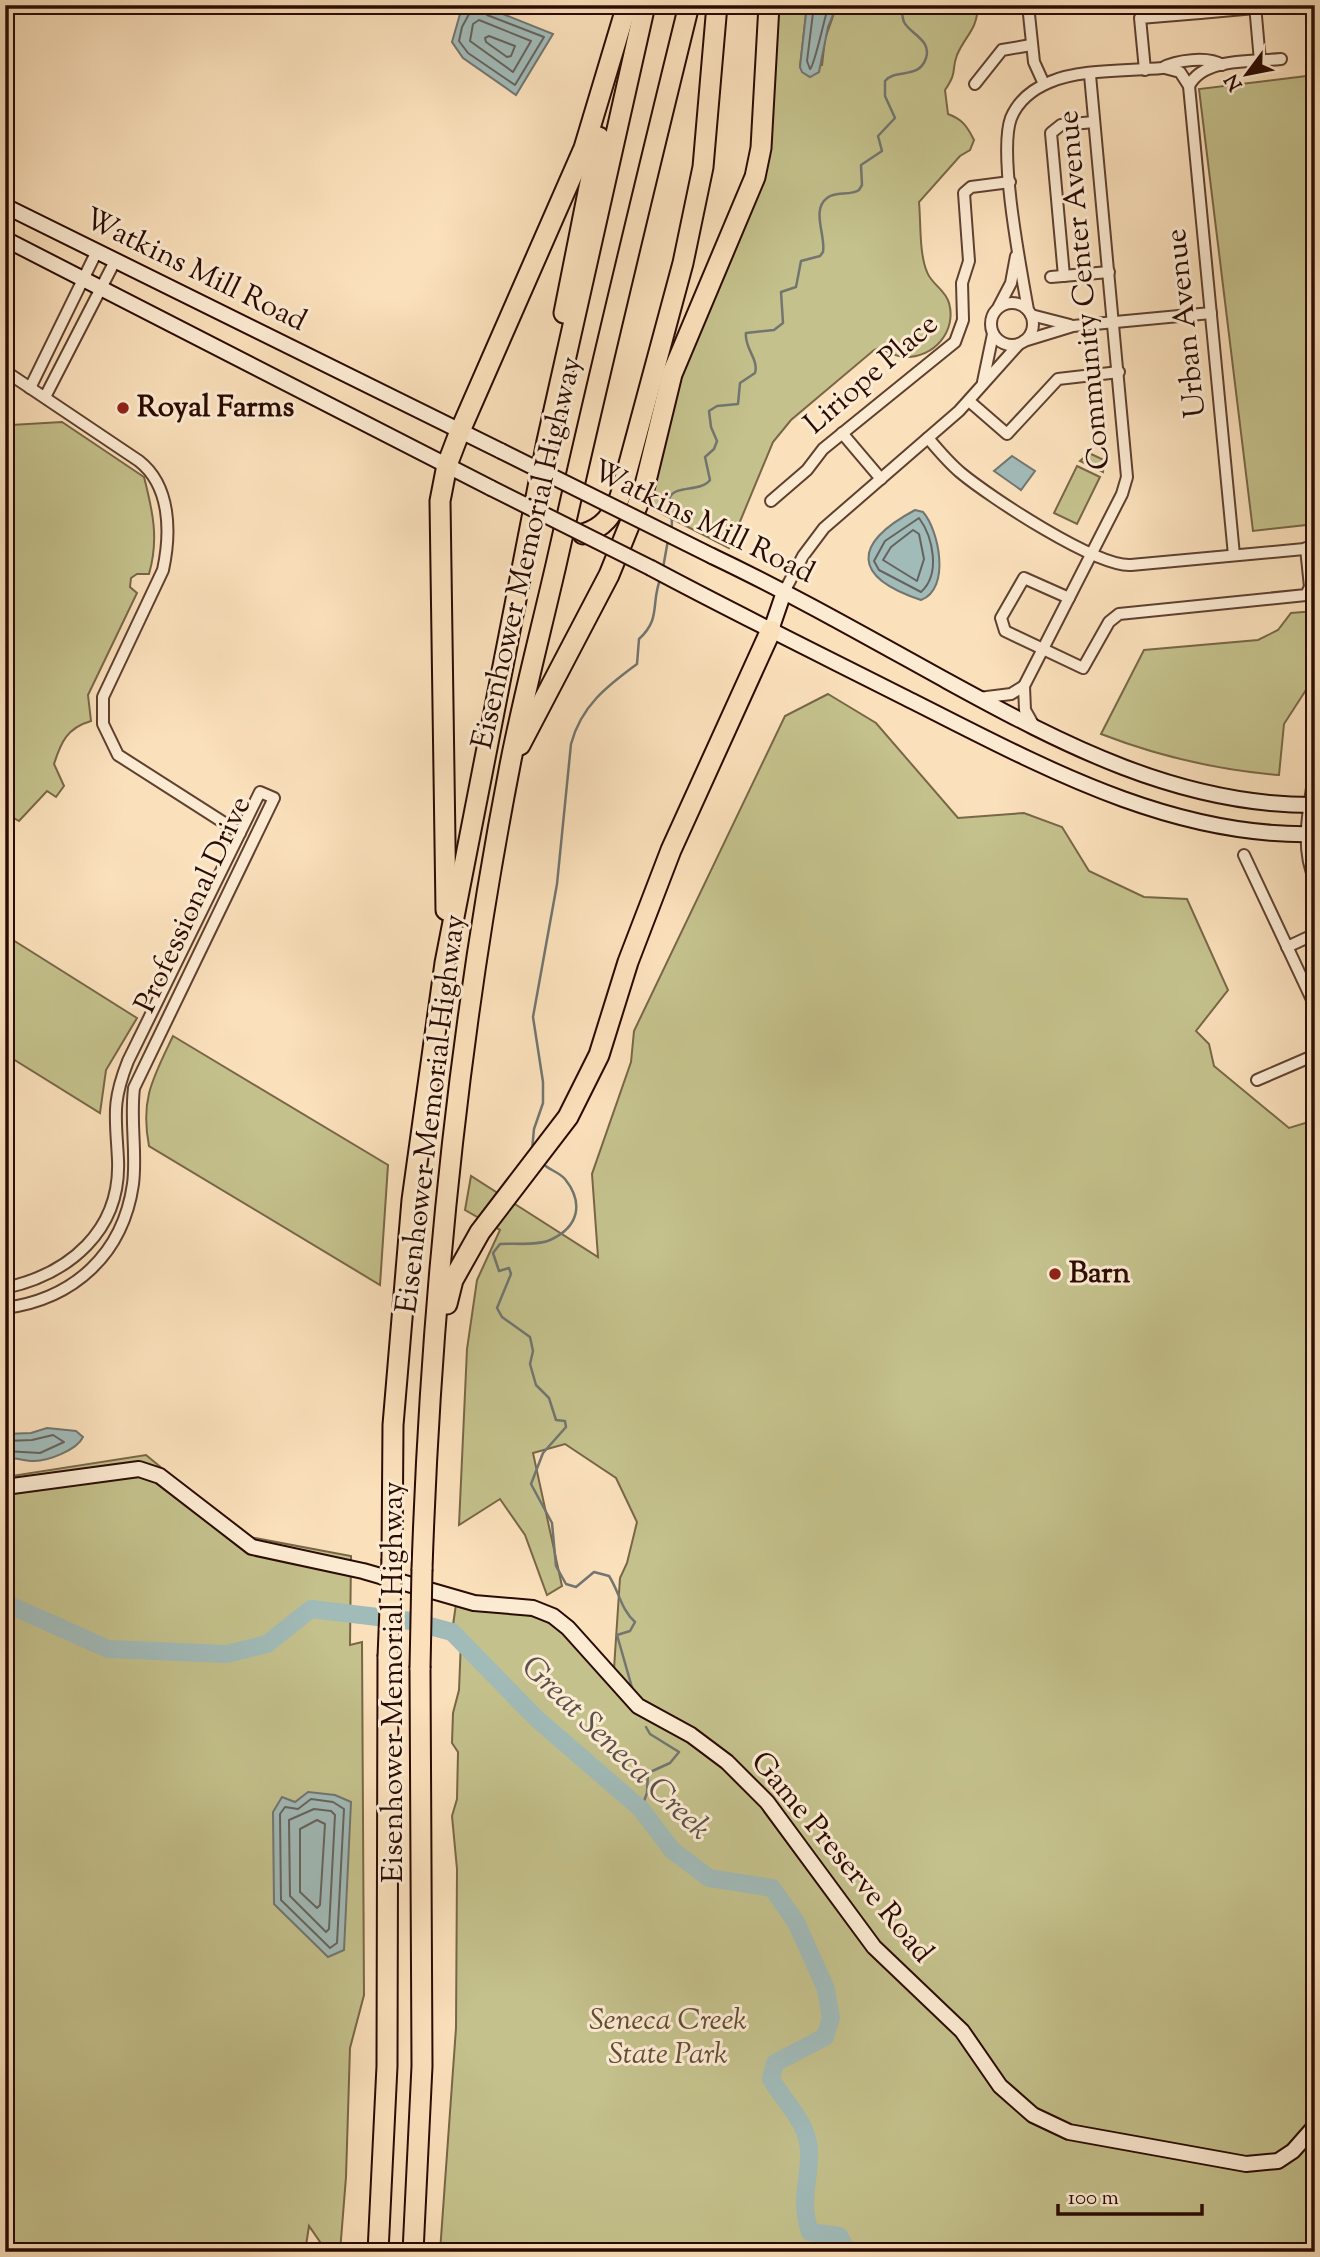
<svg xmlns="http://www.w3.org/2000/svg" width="1320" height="2257" viewBox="0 0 1320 2257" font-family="'Sorts Mill Goudy',serif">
	<rect width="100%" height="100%" fill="#fae0bb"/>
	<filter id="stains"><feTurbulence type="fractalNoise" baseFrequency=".00286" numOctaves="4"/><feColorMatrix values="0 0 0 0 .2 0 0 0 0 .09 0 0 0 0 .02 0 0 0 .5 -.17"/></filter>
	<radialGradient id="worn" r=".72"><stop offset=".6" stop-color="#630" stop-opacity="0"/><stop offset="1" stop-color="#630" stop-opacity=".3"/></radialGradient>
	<g fill="#c4c18c" stroke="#786647" stroke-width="2">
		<path d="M773 5H807L800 67 822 65 825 39 837 5H978C977 31 966 34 957 55 951 71 958 71 945 90L948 114C962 119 967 126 974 140L970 150 960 156 919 202C921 223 919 253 927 272 932 285 945 289 949 303 957 331 934 358 905 357 896 357 888 352 879 348L874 350 791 420 773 442 729 548 645 505 675 384 751 204Z"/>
		<polygon points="1315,75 1315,524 1253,531 1199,89"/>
		<path d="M5 421 11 425 62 422 144 477C153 512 159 539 149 574H137L131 578 130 587 137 593 88 695 91 721C67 728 61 742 54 764L64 786 56 797 47 791 19 821 5 813Z"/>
		<polygon points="1089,453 1104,460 1103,472 1080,461"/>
		<polygon points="1077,466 1100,477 1077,524 1054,513"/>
		<path d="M1315 611V676L1284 724 1279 775C1217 770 1158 756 1101 734L1144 650 1258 640 1278 630 1291 613Z"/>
		<path d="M828 694 876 723 958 818 1024 813 1062 827 1089 871 1144 897 1187 899 1228 990 1196 1031 1209 1044 1214 1066 1289 1128 1315 1120V2252H440L456 2028 457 1869 452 1816 457 1799 458 1752 452 1743 453 1713 459 1690 461 1641 452 1632 456 1604C495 1608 544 1611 573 1639 588 1652 600 1669 613 1684L620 1578 627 1563 637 1522 616 1478 565 1444 533 1453 562 1586 547 1595 525 1535 500 1499 459 1525 467 1349 477 1280 500 1230 465 1210 471 1176 598 1257 592 1174 631 1062 634 1031 785 716Z"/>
		<polygon points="5,935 137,1018 106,1070 100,1113 5,1054"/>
		<path d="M173 1036 388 1165 380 1285 149 1146C140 1099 153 1078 173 1036Z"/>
		<polygon points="146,1455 244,1536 351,1556 350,1645 362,1642 364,1995 350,2048 346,2177 340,2252 327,2252 309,2226 305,2252 5,2252 5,1477"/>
	</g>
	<g fill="#a1bbb9" stroke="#727570" stroke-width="2">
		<polygon points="807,5 837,5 828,27 819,72 810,77 802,72 800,67"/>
		<polygon points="470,6 488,8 553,34 516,95 463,58 452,42 460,14"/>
		<polygon points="1012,456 1035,471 1021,490 994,471"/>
		<path d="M915 510 923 512C939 530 951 589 921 600 852 577 852 544 915 510Z"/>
		<path d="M47 1428 76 1431 83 1437C77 1450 48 1461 34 1461 24 1461 15 1457 5 1458V1434L31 1433Z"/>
		<polygon points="308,1792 335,1795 351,1802 344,1950 328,1957 274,1904 273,1812 282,1797 295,1802"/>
	</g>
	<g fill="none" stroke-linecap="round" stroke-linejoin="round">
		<g stroke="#66635e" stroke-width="2">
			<polyline points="474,5 462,27 459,41 468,53 515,85 544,37 487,15 483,5"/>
			<path d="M814 5 807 61 810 69C815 65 824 18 829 5"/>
			<polygon points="479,20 531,41 513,72 470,41 473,24"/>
			<polygon points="489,36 515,46 511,56 507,57 486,42 485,38"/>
			<path d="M919 518C933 537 941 574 921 592L879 570 874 561 885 541Z"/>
			<polygon points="913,530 919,534 924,559 917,581 883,560 891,547"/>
			<polyline points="5,1441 32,1440 53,1435 64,1442 40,1453 5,1451"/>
			<polygon points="311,1799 333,1802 344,1809 337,1943 330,1948 281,1900 280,1814 285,1807 298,1809"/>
			<polygon points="314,1809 331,1811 335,1815 329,1929 326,1932 290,1896 289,1820"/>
			<polygon points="317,1820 325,1824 320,1905 317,1908 300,1892 300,1829"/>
		</g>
		<g stroke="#727570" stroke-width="2.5">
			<path d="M671 530C675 517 666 504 670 497 676 485 701 492 710 480L705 457 714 449 717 441 711 427 709 411 717 406 738 404 740 383 755 373C759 359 744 348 746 333L774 330 783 323 781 292 796 287 801 261 820 256 823 252C826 236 811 210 827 198 835 191 850 196 859 190L862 185 861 165 882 151 878 136 895 118 885 96V81C896 68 919 80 926 58 932 40 910 34 904 22 902 17 902 11 901 5"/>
			<polyline points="663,568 668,540"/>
			<path d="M532 1150 534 1129 543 1103V1082L533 1017 557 884 571 744C581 706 607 686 637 664L639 639C662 618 650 603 661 577"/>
			<path d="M542 1163C549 1170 559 1172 565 1179 584 1203 579 1227 550 1240 537 1246 515 1243 500 1244L493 1253 499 1271 509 1268 511 1274 497 1308 502 1317 530 1337 533 1351 530 1364 536 1385 549 1398 556 1420 565 1421 566 1427 543 1453 531 1484 552 1523 556 1566 566 1584 576 1587 594 1572 609 1576C619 1591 621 1610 635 1622L630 1631 617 1635 633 1691"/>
			<polyline points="641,1809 647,1793 648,1773 670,1763 679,1752 650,1734 646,1727"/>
		</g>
		<path stroke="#a1bbb9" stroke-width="18" d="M5 1603 108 1649 227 1654 267 1644 311 1609 411 1621 452 1632 537 1719 641 1809 672 1850 709 1878 772 1888 796 1922 826 1989 831 2018 825 2037 775 2063 771 2079C785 2103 808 2122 809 2151 810 2182 799 2199 810 2232L839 2236 848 2252"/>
		<g stroke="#5f4030" stroke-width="14">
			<g id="street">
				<polyline points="1028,5 1034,62 1044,84"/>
				<polyline points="1255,5 1260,61"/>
				<polyline points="1200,13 1255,8"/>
				<polyline points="1165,68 1180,72 1189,86"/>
				<polyline points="1145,70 1140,18 1200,13 1200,5"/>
				<polyline points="975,84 1002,50 1031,45"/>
				<polyline points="1064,276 1051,133 1061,125 1094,122"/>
				<polyline points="1051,277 1109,272"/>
				<circle cx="1012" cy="324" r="21"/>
				<polyline points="999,306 1011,283 1016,256"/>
				<path d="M1028 310C1021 270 998 153 1011 118 1018 101 1033 89 1050 82 1079 69 1129 71 1162 68 1176 60 1208 56 1222 65"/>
				<polyline points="1031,315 1070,325"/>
				<polyline points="1024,341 1073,326 1211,313"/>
				<path d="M5 371 139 461C171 486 171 533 163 570L103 697V724L118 755 240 833"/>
				<polyline points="983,382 993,334"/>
				<polyline points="30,388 97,251"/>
				<polyline points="45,397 115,261"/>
				<polyline points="969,401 1007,434 1058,379 1119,372"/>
				<polyline points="842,433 881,479"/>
				<path d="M928 438C938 450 949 463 961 473 990 497 1096 567 1131 565L1315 548"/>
				<polyline points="771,501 807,470 823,449 955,342 963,320 962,283 969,261 964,193 971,187 1010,182"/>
				<path d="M1234 555 1189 86C1203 57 1253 62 1281 59"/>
				<polyline points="784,592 803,556 824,528 959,411 1019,344"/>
				<polyline points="1069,598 1024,578 1001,618 1005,631 1083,668 1109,622 1119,614 1306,595 1310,587 1306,548"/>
				<polyline points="1024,686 1122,494 1127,477 1090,75"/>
				<polyline points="979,698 1011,694 1024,686 1025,710 1034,726"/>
				<path d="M1315 769C1310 805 1299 846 1315 880"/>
				<polyline points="1244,855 1315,1006"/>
				<polyline points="1287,947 1315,934"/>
				<polyline points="1257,1080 1315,1055"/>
				<path d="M5 1288C69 1274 121 1231 118 1160 116 1117 111 1104 128 1061L260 792 274 798 134 1088C130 1122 137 1153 133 1184 123 1254 74 1299 5 1308"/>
			</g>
		</g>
		<g stroke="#2b0b02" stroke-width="18">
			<g id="secondary">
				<polyline points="5,206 501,451"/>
				<polyline points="5,239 491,488"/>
				<path d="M712 556C792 594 869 638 947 681 1062 744 1179 806 1315 805"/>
				<path d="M651 568C735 613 821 655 906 698 1034 762 1167 838 1315 834"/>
				<polyline points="771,630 784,592"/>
				<polyline points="5,1487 139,1469 160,1476 252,1547 363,1571 474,1603 533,1608 553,1616 568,1628 638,1706 691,1735 727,1762 767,1802 874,1947 962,2031 1000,2086 1033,2115 1069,2132 1246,2164 1278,2161 1293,2151 1315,2126"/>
			</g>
		</g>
		<g stroke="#2b0b02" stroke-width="23">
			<g id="highway">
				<polyline points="564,313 599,137"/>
				<path d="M583 534C604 528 612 515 620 497L683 263 703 167 717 5"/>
				<polyline points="520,745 609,575 644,489 672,374 755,177 761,148 769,5"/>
				<polyline points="446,910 440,501 447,465 460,431 584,148 627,5"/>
				<polyline points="447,1304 453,1280 480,1232 568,1117 599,1055 628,962 671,850 771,630"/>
				<polyline points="392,1559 393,1425 412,1200 445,963 547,441 645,5"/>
				<path d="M422 1569C431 1298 459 1026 511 760 524 695 541 630 556 565 598 378 643 192 689 5"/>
				<polyline points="378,2252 387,2066 388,1657"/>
				<polyline points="413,2252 422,2066 420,1668"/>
			</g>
		</g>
		<use href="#street" stroke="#fcebd3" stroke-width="10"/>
		<use href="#secondary" stroke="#fcebd3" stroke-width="14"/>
		<use href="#highway" stroke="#fae0bb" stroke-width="19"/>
		<g stroke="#2b0b02" stroke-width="18" stroke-linecap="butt">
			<g id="secondary-bridge">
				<polyline points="501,451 712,556"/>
				<polyline points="491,488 651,568"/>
			</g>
		</g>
		<g stroke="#2b0b02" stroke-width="23" stroke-linecap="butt">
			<g id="highway-bridge">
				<polyline points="388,1657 392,1559"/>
				<polyline points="420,1668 422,1569"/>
			</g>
		</g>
		<use href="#secondary-bridge" stroke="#fcebd3" stroke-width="14"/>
		<use href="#highway-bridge" stroke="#fae0bb" stroke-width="19"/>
	</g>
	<g fill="#8f2418" stroke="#fcebd3" stroke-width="2.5">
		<circle cx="123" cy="408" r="7"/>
		<circle cx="1055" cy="1274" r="7"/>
	</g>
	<g text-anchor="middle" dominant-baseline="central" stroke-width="6" stroke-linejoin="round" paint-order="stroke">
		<g font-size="30" fill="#2b0b02" stroke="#fcebd3">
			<text transform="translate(195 271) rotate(26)">Watkins Mill Road</text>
			<text transform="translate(1085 290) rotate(-95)">Community Center Avenue</text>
			<text transform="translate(1187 323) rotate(-96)">Urban Avenue</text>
			<text transform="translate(872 375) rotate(-41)">Liriope Place</text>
			<text transform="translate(703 523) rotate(26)">Watkins Mill Road</text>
			<text transform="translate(528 553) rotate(-77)">Eisenhower Memorial Highway</text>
			<text transform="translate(194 905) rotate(-65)">Professional Drive</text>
			<text transform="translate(432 1114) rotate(-83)">Eisenhower Memorial Highway</text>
			<text transform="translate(394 1682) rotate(-90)">Eisenhower Memorial Highway</text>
			<text transform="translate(841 1858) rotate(50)">Game Preserve Road</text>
		</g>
		<g font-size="30" font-weight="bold" fill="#2b0b02" stroke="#fcebd3" text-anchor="start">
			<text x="137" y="408">Royal Farms</text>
			<text x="1069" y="1274">Barn</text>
		</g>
		<g font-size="30" font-style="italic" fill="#614b32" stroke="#fcebd3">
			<text x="668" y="2021">Seneca Creek<tspan x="668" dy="34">State Park</tspan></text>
		</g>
		<g font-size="32" font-style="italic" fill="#5a514b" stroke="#fcebd3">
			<text transform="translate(615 1749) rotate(44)">Great Seneca Creek</text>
		</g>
	</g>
	<rect width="1320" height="2257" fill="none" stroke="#fae0bb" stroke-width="28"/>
	<rect x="7" y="7" width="1306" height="2243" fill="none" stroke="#2b0b02" stroke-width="3.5"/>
	<rect x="14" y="14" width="1292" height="2229" fill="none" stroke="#2b0b02" stroke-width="2"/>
	<g transform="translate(1247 74) rotate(238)" stroke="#fcebd3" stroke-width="5" paint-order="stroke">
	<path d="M0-5L12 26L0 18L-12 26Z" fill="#2b0b02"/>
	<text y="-10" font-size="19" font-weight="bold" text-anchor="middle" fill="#2b0b02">N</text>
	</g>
	<path d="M1058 2204v10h144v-10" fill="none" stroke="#2b0b02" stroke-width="3.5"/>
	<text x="1068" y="2204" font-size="21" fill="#2b0b02" stroke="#fcebd3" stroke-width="5" paint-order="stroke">100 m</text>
	<rect width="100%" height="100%" filter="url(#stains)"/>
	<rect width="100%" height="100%" fill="url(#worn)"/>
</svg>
